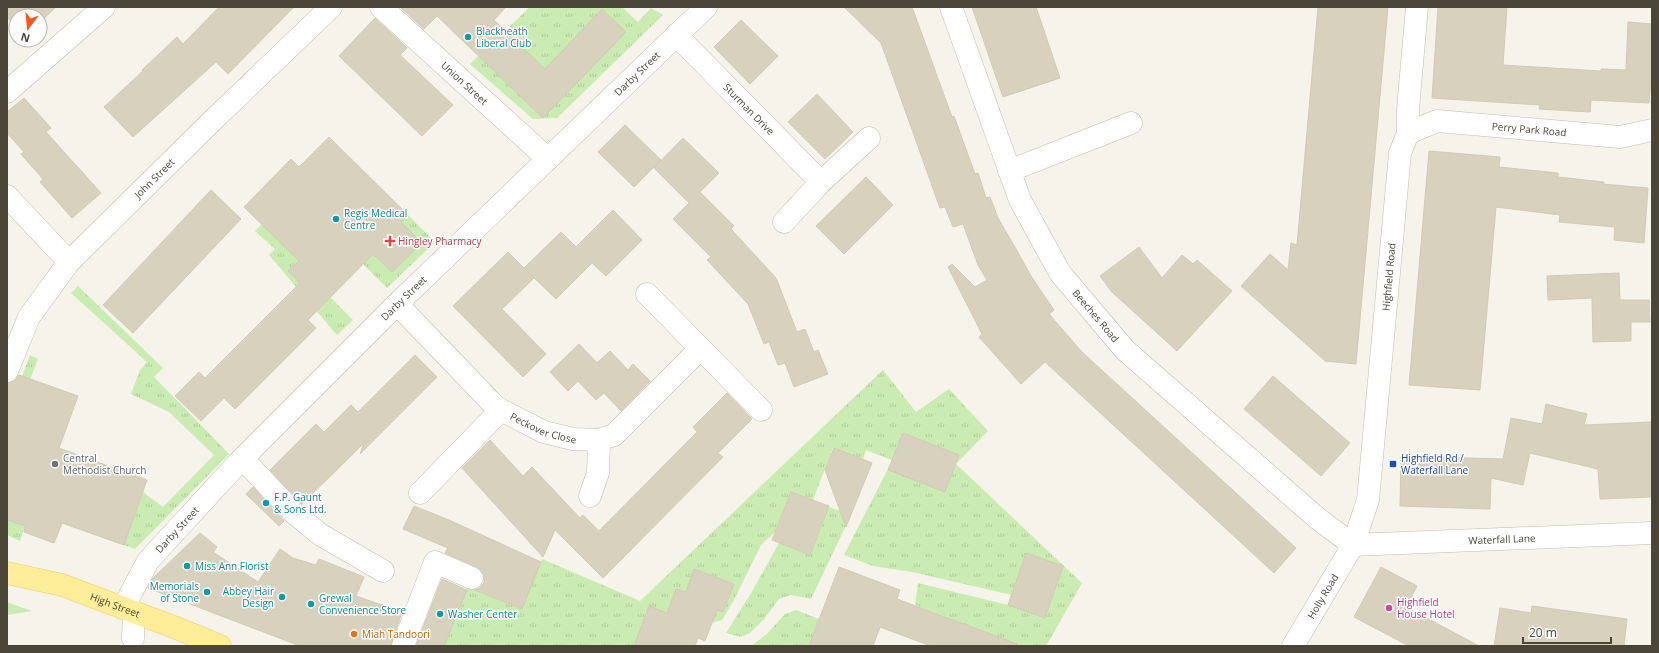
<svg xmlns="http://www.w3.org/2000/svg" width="1659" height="653" viewBox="0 0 1659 653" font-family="'Open Sans',sans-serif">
	<defs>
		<pattern id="grass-tufts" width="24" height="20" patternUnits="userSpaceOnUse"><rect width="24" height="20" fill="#caebb1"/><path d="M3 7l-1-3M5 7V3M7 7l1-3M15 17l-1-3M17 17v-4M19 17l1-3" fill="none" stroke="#afcb99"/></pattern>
	</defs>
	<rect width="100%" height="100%" fill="#f5f3ea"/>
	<g fill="url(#grass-tufts)">
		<polygon points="530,7 622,7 638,22 651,8 663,15 557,118 533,119 470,64"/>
		<polygon points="408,215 435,242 387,288 363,264 373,254 392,272 422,243 401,222"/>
		<polygon points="262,224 299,261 289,271 330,297 353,320 337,335 269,255 275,249 255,231"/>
		<polygon points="78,286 163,368 154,377 229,454 135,549 124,545 143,492 163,507 214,455 169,412 131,394 140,370 147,362 71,293"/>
		<polygon points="30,355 38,359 30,379 7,417"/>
		<polygon points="883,370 916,412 949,389 988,431 956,464 1082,583 1046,646 984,646 958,628 960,622 915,605 918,583 1008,605 1045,618 1063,566 1026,553 1012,595 912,572 873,566 844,555 888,469 945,492 959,455 903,433 892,460 866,450 863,459 833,448 813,500 791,492 775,532 761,545 734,600 722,620 712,623 717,610 733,584 694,569 686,592 676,589 667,613 649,606 634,646 444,646 468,587 522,609 542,559 640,601"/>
		<polygon points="829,507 851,515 811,599 791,595 779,599 764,619 750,633 741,637 726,633 753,590 779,543 810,555"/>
		<polygon points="7,520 25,526 20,541 7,535"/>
		<polygon points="7,603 9,603 32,611 7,615"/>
		<polygon points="796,610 819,619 809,646 751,646 767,634 785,614"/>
	</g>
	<g fill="#d7d1be" stroke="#d3cab1">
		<polygon points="7,7 56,7 40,22 40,16 16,16 16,27 7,17"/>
		<polygon points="219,7 294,7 228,74 216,62 133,137 104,107 143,71 142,70 177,37 183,44"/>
		<polygon points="400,7 506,7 494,20 545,69 602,9 626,32 543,118 437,16 424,29"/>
		<polygon points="844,7 912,7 952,117 954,116 975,174 978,173 986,198 990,197 998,218 1016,249 1031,276 1054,310 1049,314 1082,352 1296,548 1274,573 1045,362 1021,384 979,337 982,334 948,267 952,264 975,287 987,280 978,265 963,224 953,227 945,207 940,208 881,43"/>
		<polygon points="972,7 1036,7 1060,78 1003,97"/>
		<polygon points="1318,7 1388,7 1356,364 1325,361 1241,286 1270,254 1288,270 1291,243 1297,245"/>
		<polygon points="1438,7 1507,7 1503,65 1601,71 1601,69 1626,70 1628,22 1652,24 1652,66 1649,103 1591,100 1590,112 1539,109 1540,105 1432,98"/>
		<polygon points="375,18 407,48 400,55 453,105 422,136 339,56"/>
		<polygon points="741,20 778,56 750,84 714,47"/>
		<polygon points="817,94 853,132 825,159 788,122"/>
		<polygon points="24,98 51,128 46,132 101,193 72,218 40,182 43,179 21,154 24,152 7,133 7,112"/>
		<polygon points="625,125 661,160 634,187 598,152"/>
		<polygon points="329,137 408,215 401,222 422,243 392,272 373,254 308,320 316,328 235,409 224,398 201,421 175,396 199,372 205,378 300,283 288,271 299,261 244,207 291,159 299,167"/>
		<polygon points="683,138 719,173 700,192 734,226 731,229 776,278 797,332 805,329 814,352 818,350 828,374 794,387 785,363 778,365 769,342 764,344 748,304 707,260 711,257 673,219 689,203 654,168"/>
		<polygon points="1429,151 1500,157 1499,167 1558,173 1558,177 1604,182 1603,184 1648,188 1644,243 1614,240 1615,227 1559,222 1560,215 1496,207 1480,390 1409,385"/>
		<polygon points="866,177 893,205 844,254 816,226"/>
		<polygon points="211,190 241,219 133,333 103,305"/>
		<polygon points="613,210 642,240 606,276 592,263 556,299 524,268 561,232 576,247"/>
		<polygon points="1139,247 1162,278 1182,255 1193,264 1197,260 1232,291 1177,351 1112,292 1100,276"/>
		<polygon points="508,252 534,278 502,309 546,354 523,377 453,306"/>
		<polygon points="1619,273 1620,300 1649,300 1650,322 1631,322 1631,341 1593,342 1592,298 1548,300 1547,276"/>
		<polygon points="579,344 597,363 610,351 628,370 633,364 650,381 621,411 604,393 596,400 578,381 568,391 550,372"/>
		<polygon points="415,355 437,377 360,454 364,443 302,504 270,470 316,424 324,432 351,405 358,412"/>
		<polygon points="19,375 78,396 59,448 147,480 124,545 62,523 54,543 24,532 25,526 7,520 7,383 14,381"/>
		<polygon points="1273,376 1350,443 1321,476 1244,409"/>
		<polygon points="727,393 752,419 718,453 723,457 603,578 555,530 543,557 462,468 490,440 523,476 532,467 580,518 583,515 599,531 697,432 693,427"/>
		<polygon points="1546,404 1587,414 1584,425 1652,422 1652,497 1600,499 1598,469 1530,453 1523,485 1491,478 1490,509 1400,506 1401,456 1503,459 1511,418 1542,424"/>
		<polygon points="903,433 959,455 945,492 888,470"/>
		<polygon points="834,448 872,463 846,527 825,470"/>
		<polygon points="253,487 284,521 279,526 246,494"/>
		<polygon points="791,492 829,506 810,555 772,540"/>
		<polygon points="414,506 449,520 541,562 522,609 475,590 480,588 484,583 484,576 482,570 477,567 445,553 448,548 403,529"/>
		<polygon points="200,533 217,547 213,552 258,582 280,549 293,558 316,565 319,559 364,577 356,596 402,612 391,646 300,646 148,588 152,579"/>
		<polygon points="1026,553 1063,566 1045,618 1008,605"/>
		<polygon points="839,567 900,590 897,599 1017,644 1017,646 931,646 880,627 873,646 809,646"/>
		<polygon points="1381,567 1417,586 1406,607 1479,646 1409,646 1354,617"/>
		<polygon points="694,569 734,584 723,612 717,610 705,641 698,638 695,646 634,646 649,606 667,613 676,589 686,592"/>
		<polygon points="442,579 467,590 444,646 416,646"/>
		<polygon points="1532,606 1627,619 1624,646 1494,646 1500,608 1531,613"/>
	</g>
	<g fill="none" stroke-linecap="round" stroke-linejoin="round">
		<g stroke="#c1bcac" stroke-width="23">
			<g id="minor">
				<path id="s1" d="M381 7 548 159"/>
				<path id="s2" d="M951 7 1020 200 1060 273 1125 350 1317 518 1353 545"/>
				<path id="s3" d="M676 35 821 182"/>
				<polyline points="7,92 104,7"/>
				<path id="s4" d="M1408 133 1437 121 1620 137 1652 130"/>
				<polyline points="1009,171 1131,123"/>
				<polyline points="7,196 69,262"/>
				<polyline points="784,222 821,182 869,138"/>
				<polyline points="647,294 761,410"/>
				<path id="s5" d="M397 304 495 406 501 410 544 432 573 439 599 440 614 435 700 349"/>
				<path id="s6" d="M7 371 29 317 69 262 209 124 331 7"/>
				<polyline points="243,459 294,513 321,535 383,571"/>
				<polyline points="420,493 501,410"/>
				<polyline points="590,496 598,473 599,440"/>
				<path id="s7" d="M1353 545 1652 533"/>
				<path id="s8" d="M123 608 148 561 238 463 397 304 706 7"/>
				<polyline points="133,638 134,612"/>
				<polyline points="403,646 435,562 472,578"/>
				<path id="s9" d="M1293 646 1353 545 1368 500 1400 153 1408 133V109L1417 7"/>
			</g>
		</g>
		<g stroke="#e8d064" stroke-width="23">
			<g id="major">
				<path id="s10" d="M7 573 62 585 174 627 220 646"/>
			</g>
		</g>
		<use href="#minor" stroke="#fff" stroke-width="22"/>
		<use href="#major" stroke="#fe9" stroke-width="22"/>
	</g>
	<g fill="#0f9aa8" stroke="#fff" stroke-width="1.5">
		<circle cx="468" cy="37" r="4"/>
		<circle cx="336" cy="219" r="4"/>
		<circle cx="266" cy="503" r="4"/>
		<circle cx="187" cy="566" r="4"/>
		<circle cx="207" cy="592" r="4"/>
		<circle cx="282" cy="597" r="4"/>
		<circle cx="311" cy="604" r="4"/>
		<circle cx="440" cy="614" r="4"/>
	</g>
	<path fill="#e0444e" stroke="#fff" stroke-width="1.5" d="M388 235h4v4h4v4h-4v4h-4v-4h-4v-4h4z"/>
	<circle fill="#6b7280" stroke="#fff" stroke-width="1.5" cx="55" cy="464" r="4"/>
	<rect fill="#1a4fb4" stroke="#fff" stroke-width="1.5" x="1389" y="460" width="8" height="8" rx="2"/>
	<circle fill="#d1479c" stroke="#fff" stroke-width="1.5" cx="1389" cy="608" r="4"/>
	<circle fill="#e8710a" stroke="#fff" stroke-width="1.5" cx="354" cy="634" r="4"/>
	<g text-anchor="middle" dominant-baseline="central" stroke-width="3" stroke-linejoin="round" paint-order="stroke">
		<g font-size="10" fill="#0d838f" stroke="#fff" text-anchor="start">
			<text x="476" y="31">Blackheath<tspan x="476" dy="12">Liberal Club</tspan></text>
			<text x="344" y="213">Regis Medical<tspan x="344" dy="12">Centre</tspan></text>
			<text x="274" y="497">F.P. Gaunt<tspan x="274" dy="12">&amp; Sons Ltd.</tspan></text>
			<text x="195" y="566">Miss Ann Florist</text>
			<text x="199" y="586" text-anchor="end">Memorials<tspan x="199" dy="12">of Stone</tspan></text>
			<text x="274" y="591" text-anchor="end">Abbey Hair<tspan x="274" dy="12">Design</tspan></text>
			<text x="319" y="598">Grewal<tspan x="319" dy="12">Convenience Store</tspan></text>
			<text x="448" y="614">Washer Center</text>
		</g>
		<g font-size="10" fill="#4a4537" stroke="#fff">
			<text stroke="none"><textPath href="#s8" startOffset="744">Darby Street</textPath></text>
			<text stroke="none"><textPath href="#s1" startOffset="113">Union Street</textPath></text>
			<text stroke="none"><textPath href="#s3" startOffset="104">Sturman Drive</textPath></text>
			<text stroke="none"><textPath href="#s4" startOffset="124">Perry Park Road</textPath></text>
			<text stroke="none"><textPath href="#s6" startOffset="246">John Street</textPath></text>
			<text stroke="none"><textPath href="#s9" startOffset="389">Highfield Road</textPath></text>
			<text stroke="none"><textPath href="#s8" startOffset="420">Darby Street</textPath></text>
			<text stroke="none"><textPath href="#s2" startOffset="344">Beeches Road</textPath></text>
			<text stroke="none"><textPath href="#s5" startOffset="195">Peckover Close</textPath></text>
			<text stroke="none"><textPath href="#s8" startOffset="96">Darby Street</textPath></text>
			<text stroke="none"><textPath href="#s7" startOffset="149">Waterfall Lane</textPath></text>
			<text stroke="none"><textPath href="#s9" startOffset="58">Holly Road</textPath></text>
			<text stroke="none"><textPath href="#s10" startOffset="113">High Street</textPath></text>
		</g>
		<g font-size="10" fill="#be3a42" stroke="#fff" text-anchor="start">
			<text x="398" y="241">Hingley Pharmacy</text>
		</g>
		<g font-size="10" fill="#5b616d" stroke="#fff" text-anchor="start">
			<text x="63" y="458">Central<tspan x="63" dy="12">Methodist Church</tspan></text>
		</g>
		<g font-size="10" fill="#164399" stroke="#fff" text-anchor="start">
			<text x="1401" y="458">Highfield Rd /<tspan x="1401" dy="12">Waterfall Lane</tspan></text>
		</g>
		<g font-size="10" fill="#b23c85" stroke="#fff" text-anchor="start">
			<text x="1397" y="602">Highfield<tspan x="1397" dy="12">House Hotel</tspan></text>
		</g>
		<g font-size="10" fill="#c56008" stroke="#fff" text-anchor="start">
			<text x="362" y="634">Miah Tandoori</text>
		</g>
	</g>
	<rect width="1659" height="653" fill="none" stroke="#4a4537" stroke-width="16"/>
	<g transform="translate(28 28) rotate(196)"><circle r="19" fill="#ffffff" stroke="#b7b5af"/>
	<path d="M0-3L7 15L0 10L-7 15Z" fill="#ff5517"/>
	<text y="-6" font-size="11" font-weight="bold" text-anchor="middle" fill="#4a4537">N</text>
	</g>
	<path d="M1523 637v6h88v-6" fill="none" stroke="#4a4537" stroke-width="2"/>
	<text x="1529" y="637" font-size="12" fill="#4a4537" stroke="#ffffff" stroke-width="3" paint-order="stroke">20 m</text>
</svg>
